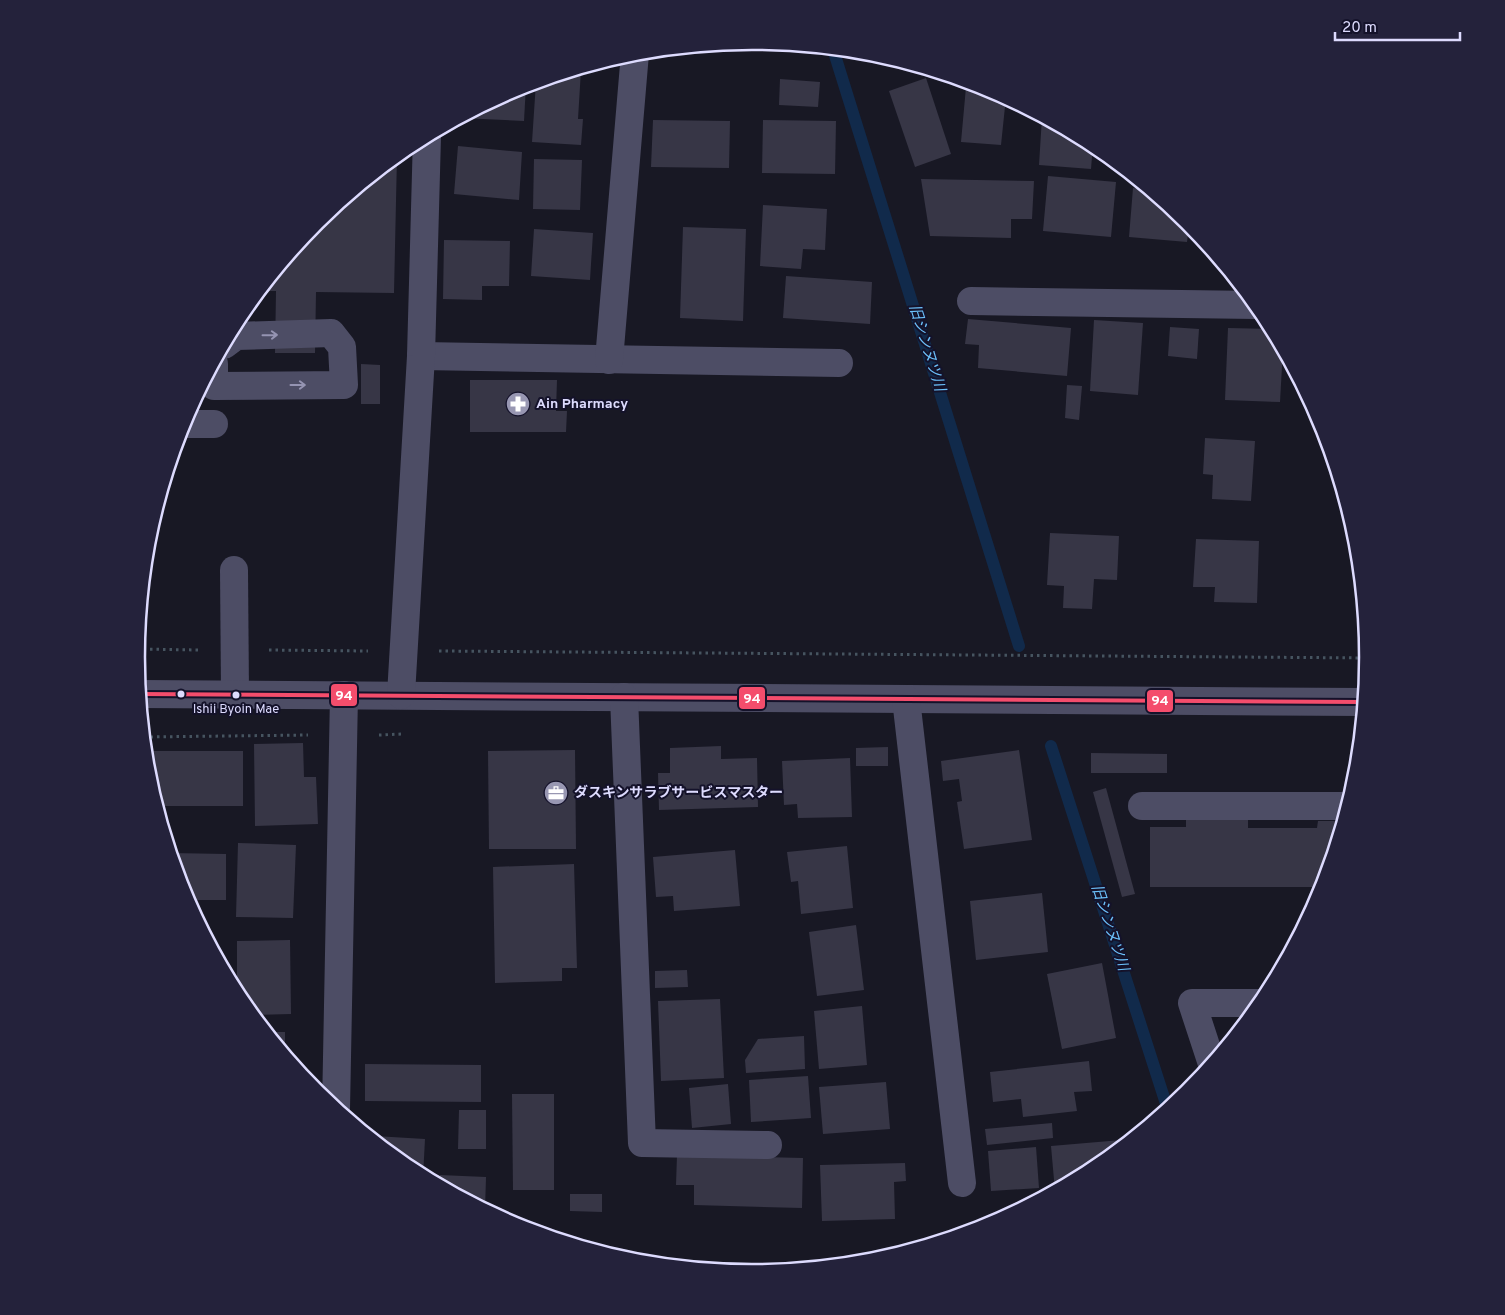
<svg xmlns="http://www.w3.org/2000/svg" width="1505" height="1315" viewBox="0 0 1505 1315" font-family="Overpass,'Noto Sans JP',sans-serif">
	<rect width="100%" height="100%" fill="#181824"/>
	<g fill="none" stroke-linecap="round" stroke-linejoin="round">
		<g stroke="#112a4b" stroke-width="12">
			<polyline points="833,49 1019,646"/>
			<polyline points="1051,746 1168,1110"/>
		</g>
	</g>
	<g fill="#373646">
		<polygon points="744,42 744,45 731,45 731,43"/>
		<polygon points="576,70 581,70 578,119 583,119 581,145 532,142 536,82"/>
		<polygon points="926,78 951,154 915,167 889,91"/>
		<polygon points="780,79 820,82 818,107 779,105"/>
		<polygon points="526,85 524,121 461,118 517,88"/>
		<polygon points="966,87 990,89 1006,97 1001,145 961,142"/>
		<polygon points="1042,117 1093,144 1091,169 1039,165"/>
		<polygon points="653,120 730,121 729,168 651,167"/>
		<polygon points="763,120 836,121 835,174 762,173"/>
		<polygon points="458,146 522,152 519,200 454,194"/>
		<polygon points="397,156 394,293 316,292 315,353 275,353 276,291 260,291 317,222"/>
		<polygon points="534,159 582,160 580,210 533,209"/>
		<polygon points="1048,176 1116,182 1111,237 1043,231"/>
		<polygon points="921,179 1034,181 1032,219 1011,219 1011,238 930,236"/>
		<polygon points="1133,188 1149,190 1188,222 1192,227 1189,226 1187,242 1129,237"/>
		<polygon points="763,205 827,209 825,250 803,249 801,269 760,266"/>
		<polygon points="683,227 746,229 743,321 680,318"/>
		<polygon points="534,229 593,233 590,280 531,276"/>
		<polygon points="444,240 510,241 509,286 482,286 482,300 443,299"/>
		<polygon points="786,276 872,282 870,324 783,318"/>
		<polygon points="968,319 1071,328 1067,376 978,368 979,345 965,344"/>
		<polygon points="1094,320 1143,323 1138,395 1090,391"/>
		<polygon points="1170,327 1199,329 1197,359 1168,356"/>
		<polygon points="1228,328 1273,329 1283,348 1280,402 1225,400"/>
		<polygon points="361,364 380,365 380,404 361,404"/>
		<polygon points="470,380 557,380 556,411 567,411 566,432 470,432"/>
		<polygon points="1067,385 1082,386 1079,420 1065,418"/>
		<polygon points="1205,438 1255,441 1251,501 1212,499 1213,475 1203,474"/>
		<polygon points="158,507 157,542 148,542 148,537"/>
		<polygon points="1050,533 1119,536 1117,580 1094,579 1092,609 1063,608 1064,586 1047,585"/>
		<polygon points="1196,539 1259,541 1257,603 1214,602 1215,587 1193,587"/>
		<polygon points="303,743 304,777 316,777 318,824 255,826 254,744"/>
		<polygon points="721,746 721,759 757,758 758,807 659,810 658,773 670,773 670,748"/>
		<polygon points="888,747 888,766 856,766 856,748"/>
		<polygon points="575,750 576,849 489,849 488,751"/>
		<polygon points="1019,750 1032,840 964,849 957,802 962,801 959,779 943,781 941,761"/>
		<polygon points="145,751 243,751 243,806 157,806 148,777"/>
		<polygon points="1091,753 1167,754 1167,773 1091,773"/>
		<polygon points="850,758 852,817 798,818 797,804 784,805 782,761"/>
		<polygon points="1106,788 1135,894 1122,897 1093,792"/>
		<polygon points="1186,820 1248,820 1248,828 1317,828 1318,821 1344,821 1324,887 1150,887 1150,827 1186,827"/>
		<polygon points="238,843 296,845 293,918 236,917"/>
		<polygon points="847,846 853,908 801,914 798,881 791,882 787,852"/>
		<polygon points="735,850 740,906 674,911 673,896 656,897 653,857"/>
		<polygon points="171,853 226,854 226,900 187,900"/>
		<polygon points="574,864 577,968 562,968 562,981 495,983 493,867"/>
		<polygon points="1042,893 1048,952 976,960 970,901"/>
		<polygon points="856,925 864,990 817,996 809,932"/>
		<polygon points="290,940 291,1014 252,1015 237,995 237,941"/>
		<polygon points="216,956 225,956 225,972"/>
		<polygon points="1102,963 1116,1038 1062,1049 1047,974"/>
		<polygon points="687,970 688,987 655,988 655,971"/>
		<polygon points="720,999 724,1078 661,1081 658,1001"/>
		<polygon points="862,1006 867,1065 819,1069 814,1011"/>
		<polygon points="266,1032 285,1032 285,1055 276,1044"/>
		<polygon points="804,1036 805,1069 746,1073 745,1060 758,1039"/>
		<polygon points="1089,1061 1092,1091 1074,1092 1077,1111 1023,1117 1021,1099 993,1102 990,1072"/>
		<polygon points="365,1064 481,1065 481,1102 365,1101"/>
		<polygon points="808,1076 811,1118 751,1122 749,1080"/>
		<polygon points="886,1082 890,1129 823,1134 819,1087"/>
		<polygon points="728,1084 731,1124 692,1128 689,1088"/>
		<polygon points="512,1094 554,1094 554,1190 513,1190"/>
		<polygon points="459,1110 486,1110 486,1149 458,1149"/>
		<polygon points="1052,1123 1053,1138 987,1145 985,1129"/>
		<polygon points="375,1136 425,1139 423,1177 410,1170 375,1141"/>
		<polygon points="1133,1139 1095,1170 1055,1191 1051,1146"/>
		<polygon points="1036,1147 1039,1188 991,1191 988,1151"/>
		<polygon points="677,1155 803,1158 802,1208 694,1205 694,1185 676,1185"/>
		<polygon points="905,1163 906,1181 894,1182 895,1219 822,1221 820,1165"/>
		<polygon points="440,1175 486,1177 485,1210 440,1186"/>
		<polygon points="570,1194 602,1194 602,1212 570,1211"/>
	</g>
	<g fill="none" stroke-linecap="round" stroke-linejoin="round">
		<g stroke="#465460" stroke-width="3" stroke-dasharray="2.5 4" stroke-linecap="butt">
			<polyline points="137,649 198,650"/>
			<polyline points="269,650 368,651"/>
			<polyline points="439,651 1369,658"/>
			<polyline points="379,735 403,734"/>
			<polyline points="144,737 308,735"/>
		</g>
		<g stroke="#4d4d65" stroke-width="28">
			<polyline points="971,301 1256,305"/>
			<polyline points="421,356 839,363"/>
			<polyline points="609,360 635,53"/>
			<polyline points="214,364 214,386 344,385 342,347 331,333 236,336 224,345"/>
			<polyline points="182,424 214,424"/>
			<polyline points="234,570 235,694"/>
			<polyline points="140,694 1364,702"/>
			<polyline points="401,695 421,356 427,136"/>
			<polyline points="624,697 642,1143 768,1145"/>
			<polyline points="906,699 962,1183"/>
			<polyline points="1142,806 1348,806"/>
			<polyline points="1212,1064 1192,1003 1262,1003"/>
			<polyline points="336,1109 344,695"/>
		</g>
		<g stroke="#14122a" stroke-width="8">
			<polyline id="bus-1" points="140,694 1364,702"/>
		</g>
		<use href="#bus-1" stroke="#f44d6c" stroke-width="4"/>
	</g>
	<defs><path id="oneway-shaft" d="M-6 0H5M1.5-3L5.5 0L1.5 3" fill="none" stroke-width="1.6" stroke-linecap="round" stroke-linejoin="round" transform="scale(1.25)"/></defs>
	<g stroke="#9594b2">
		<use href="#oneway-shaft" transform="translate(270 335) rotate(-1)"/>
		<use href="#oneway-shaft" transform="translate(298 385)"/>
	</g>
	<defs>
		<g id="pharmacy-disc" transform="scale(1.25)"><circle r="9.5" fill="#9897b2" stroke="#14122a"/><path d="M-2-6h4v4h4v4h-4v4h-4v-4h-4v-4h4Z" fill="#fff"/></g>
		<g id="office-disc" transform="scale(1.25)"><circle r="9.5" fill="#9897b2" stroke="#14122a"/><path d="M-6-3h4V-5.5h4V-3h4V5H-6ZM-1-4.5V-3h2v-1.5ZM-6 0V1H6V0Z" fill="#fff"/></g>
	</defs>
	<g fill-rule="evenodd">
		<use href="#pharmacy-disc" x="518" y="404"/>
		<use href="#office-disc" x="556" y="793"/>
	</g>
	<g fill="#dddbfe" stroke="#14122a" stroke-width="2">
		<circle cx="181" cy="694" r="4.5"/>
		<circle cx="236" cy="695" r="4.5"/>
	</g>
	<g text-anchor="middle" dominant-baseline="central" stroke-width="4" stroke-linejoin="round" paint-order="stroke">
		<g font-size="13" fill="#dddbfe" stroke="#14122a">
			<text x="236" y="710">Ishii Byoin Mae</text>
		</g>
		<g font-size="14" font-weight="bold" fill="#dddbfe" stroke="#14122a" text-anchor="start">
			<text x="536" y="404">Ain Pharmacy</text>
			<text x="574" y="793">ダスキンサラブサービスマスター</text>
		</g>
		<g font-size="15" font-style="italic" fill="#6cc1fb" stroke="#14122a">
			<text transform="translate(926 348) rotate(73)">旧シンヌツ川</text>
			<text transform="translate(1109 928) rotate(72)">旧シンヌツ川</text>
		</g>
	</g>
	<path d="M0 0H1505V1315H0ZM145 657a607 607 0 1 1 1214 0a607 607 0 1 1-1214 0Z" fill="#24223b" fill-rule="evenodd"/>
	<path fill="none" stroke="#dddbfe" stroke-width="2.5" d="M145 657a607 607 0 1 1 1214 0a607 607 0 1 1-1214 0Z"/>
	<g stroke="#14122a" stroke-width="2">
		<rect x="330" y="683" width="28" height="24" rx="5" fill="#f44d6c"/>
		<rect x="738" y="686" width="28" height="24" rx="5" fill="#f44d6c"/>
		<rect x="1146" y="689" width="28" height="24" rx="5" fill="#f44d6c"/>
	</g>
	<g font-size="14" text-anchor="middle" font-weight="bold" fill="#fff">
		<text x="344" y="700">94</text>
		<text x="752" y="703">94</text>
		<text x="1160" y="705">94</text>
	</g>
	<path d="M1335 32v8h125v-8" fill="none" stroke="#dddbfe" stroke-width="2.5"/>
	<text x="1342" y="32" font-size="15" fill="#dddbfe" stroke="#14122a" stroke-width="4" paint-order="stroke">20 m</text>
</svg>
